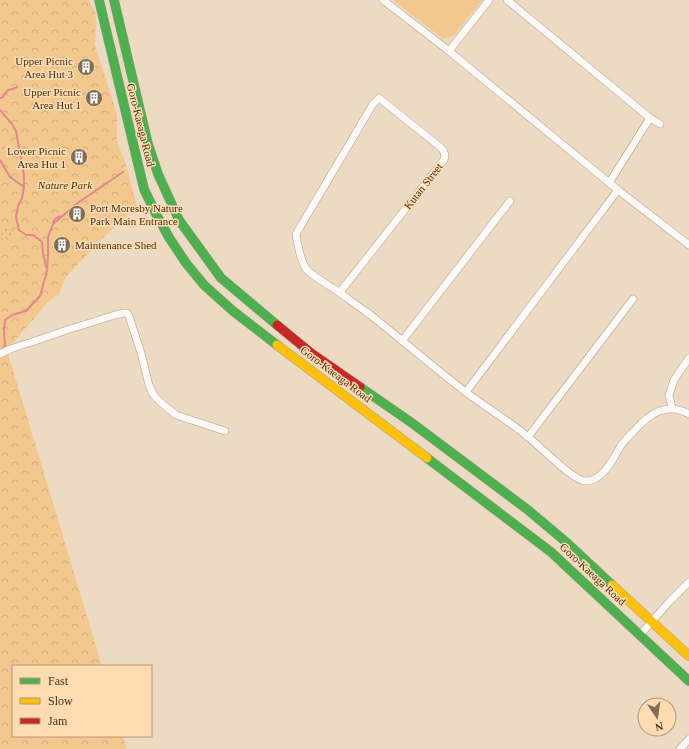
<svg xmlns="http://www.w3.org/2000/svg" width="689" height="749" viewBox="0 0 689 749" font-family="'Times New Roman',serif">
	<defs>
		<pattern id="park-crowns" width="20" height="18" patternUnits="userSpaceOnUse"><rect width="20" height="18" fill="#f3c88f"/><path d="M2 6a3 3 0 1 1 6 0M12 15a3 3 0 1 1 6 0" fill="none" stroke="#d2ac7b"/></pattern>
		<pattern id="garden-dots" width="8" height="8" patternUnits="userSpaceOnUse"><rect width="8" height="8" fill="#f3c88f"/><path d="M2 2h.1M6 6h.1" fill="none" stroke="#d2ac7b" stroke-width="1.8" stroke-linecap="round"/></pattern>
	</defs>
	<rect width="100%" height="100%" fill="#ecdac2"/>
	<polygon fill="#f3c88f" points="393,0 482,0 453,36 443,39"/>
	<polygon fill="url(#park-crowns)" points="0,0 89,0 96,14 95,45 117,114 117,141 128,171 132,188 137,206 124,218 100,241 66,277 59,294 47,303 7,350 102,666 13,666 13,736 123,736 127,749 0,749"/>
	<polygon fill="url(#garden-dots)" points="11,228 13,236 0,239 0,230"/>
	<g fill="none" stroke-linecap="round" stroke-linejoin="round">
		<g stroke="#e4878e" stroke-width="2">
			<polyline points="0,98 3,97 8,90 13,89 17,87"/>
			<polyline points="0,110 12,124 16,131 24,175 24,187 22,198 18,206 16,217 19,230 26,235 33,235 42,242 43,252 46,267"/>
			<polyline points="0,160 10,177 24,187"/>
			<polyline points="53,222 55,219 60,216"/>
			<polyline points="5,348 4,329 5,320 12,315 26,311 40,296 47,271 48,256 48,237 53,224 79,202 123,172"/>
		</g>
		<g stroke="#b1a18c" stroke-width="8">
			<g id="street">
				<polyline points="383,0 449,51 618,190 689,245"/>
				<polyline points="507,0 650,118 660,124"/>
				<polyline points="449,51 489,0"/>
				<polyline points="609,183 650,118"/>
				<path d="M340 292 444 160 445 155 443 150 439 146 379 98 373 104 296 234C297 243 302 266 308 271 316 278 325 283 333 288 345 296 356 305 368 313 401 339 433 367 467 393 487 408 509 421 528 437 540 446 572 480 585 481 603 482 614 457 622 444 626 439 630 435 634 431 650 413 666 402 689 414"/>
				<polyline points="402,341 510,201"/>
				<polyline points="0,354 10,349 35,341 67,330 115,315 124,313 127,313 129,316 141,353 149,385 153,394 159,401 176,415 225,431"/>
				<polyline points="466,392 618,190"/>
				<polyline points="672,408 669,395 674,380 689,358"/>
				<polyline points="528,437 633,299"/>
				<polyline points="640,635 669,602 689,582"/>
				<polyline points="680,749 689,739"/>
			</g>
		</g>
		<g stroke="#b1a18c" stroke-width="10">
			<g id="fast">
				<polyline points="99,0 144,189 156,214 170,239 186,263 204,285 233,311 277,345"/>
				<polyline points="114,0 148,144 158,174 179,220 221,278 277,325"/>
				<polyline points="360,387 412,423 528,510 566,542 612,585"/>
				<polyline points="427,458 551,552 689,681"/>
			</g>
		</g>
		<g stroke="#b1a18c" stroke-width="10">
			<g id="slow">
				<polyline points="277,345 427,458"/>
				<polyline points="612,585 689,656"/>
			</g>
		</g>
		<g stroke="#b1a18c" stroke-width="10">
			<polyline id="jam" points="277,325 311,353 360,387"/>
		</g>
		<use href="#street" stroke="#fcf9f6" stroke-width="7"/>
		<use href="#fast" stroke="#4caf50" stroke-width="9"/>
		<use href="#slow" stroke="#ffc107" stroke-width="9"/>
		<use href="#jam" stroke="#c62828" stroke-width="9"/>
	</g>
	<defs>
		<g id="building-disc" transform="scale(0.9)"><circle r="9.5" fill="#7f6d57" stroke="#fedbb1"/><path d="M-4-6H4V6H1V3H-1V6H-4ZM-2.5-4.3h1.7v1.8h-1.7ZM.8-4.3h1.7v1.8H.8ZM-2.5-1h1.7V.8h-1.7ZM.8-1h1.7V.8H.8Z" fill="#fff"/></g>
	</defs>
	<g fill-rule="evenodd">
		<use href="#building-disc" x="86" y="67"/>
		<use href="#building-disc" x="94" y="98"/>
		<use href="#building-disc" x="79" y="157"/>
		<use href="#building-disc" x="77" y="214"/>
		<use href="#building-disc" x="62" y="245"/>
	</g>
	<g text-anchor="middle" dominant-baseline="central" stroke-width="3" stroke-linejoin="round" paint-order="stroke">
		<g font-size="11" fill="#44331d" stroke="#fedbb1" text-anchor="end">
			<text x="73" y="61">Upper Picnic<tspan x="73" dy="13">Area Hut 3</tspan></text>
			<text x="81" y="92">Upper Picnic<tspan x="81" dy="13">Area Hut 1</tspan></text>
			<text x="66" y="151">Lower Picnic<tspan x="66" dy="13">Area Hut 1</tspan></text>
			<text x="90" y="208" text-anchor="start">Port Moresby Nature<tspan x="90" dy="13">Park Main Entrance</tspan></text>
			<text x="75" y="245" text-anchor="start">Maintenance Shed</text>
		</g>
		<g font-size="11" fill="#44331d" stroke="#fedbb1">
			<text transform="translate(141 125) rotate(76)">Goro-Kaeaga Road</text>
			<text transform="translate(423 186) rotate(-52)">Kutan Street</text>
			<text transform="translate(336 374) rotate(37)">Goro-Kaeaga Road</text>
			<text transform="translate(593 574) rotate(43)">Goro-Kaeaga Road</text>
		</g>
		<g font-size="11" font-style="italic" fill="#533401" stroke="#fedbb1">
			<text x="65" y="185">Nature Park</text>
		</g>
	</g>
	<rect x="12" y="665" width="140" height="72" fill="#fedbb1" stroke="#b49876"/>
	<rect x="20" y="678" width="20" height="6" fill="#4caf50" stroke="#b49876"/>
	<text x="48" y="685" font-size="12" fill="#44331d">Fast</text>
	<rect x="20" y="698" width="20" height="6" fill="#ffc107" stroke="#b49876"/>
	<text x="48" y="705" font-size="12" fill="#44331d">Slow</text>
	<rect x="20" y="718" width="20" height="6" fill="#c62828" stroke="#b49876"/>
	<text x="48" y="725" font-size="12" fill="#44331d">Jam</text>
	<g transform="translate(657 717) rotate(167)"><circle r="19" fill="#fedbb1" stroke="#b49876"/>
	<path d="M0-3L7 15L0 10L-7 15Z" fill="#7f6d57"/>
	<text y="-6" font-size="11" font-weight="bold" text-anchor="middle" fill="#44331d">N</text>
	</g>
</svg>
